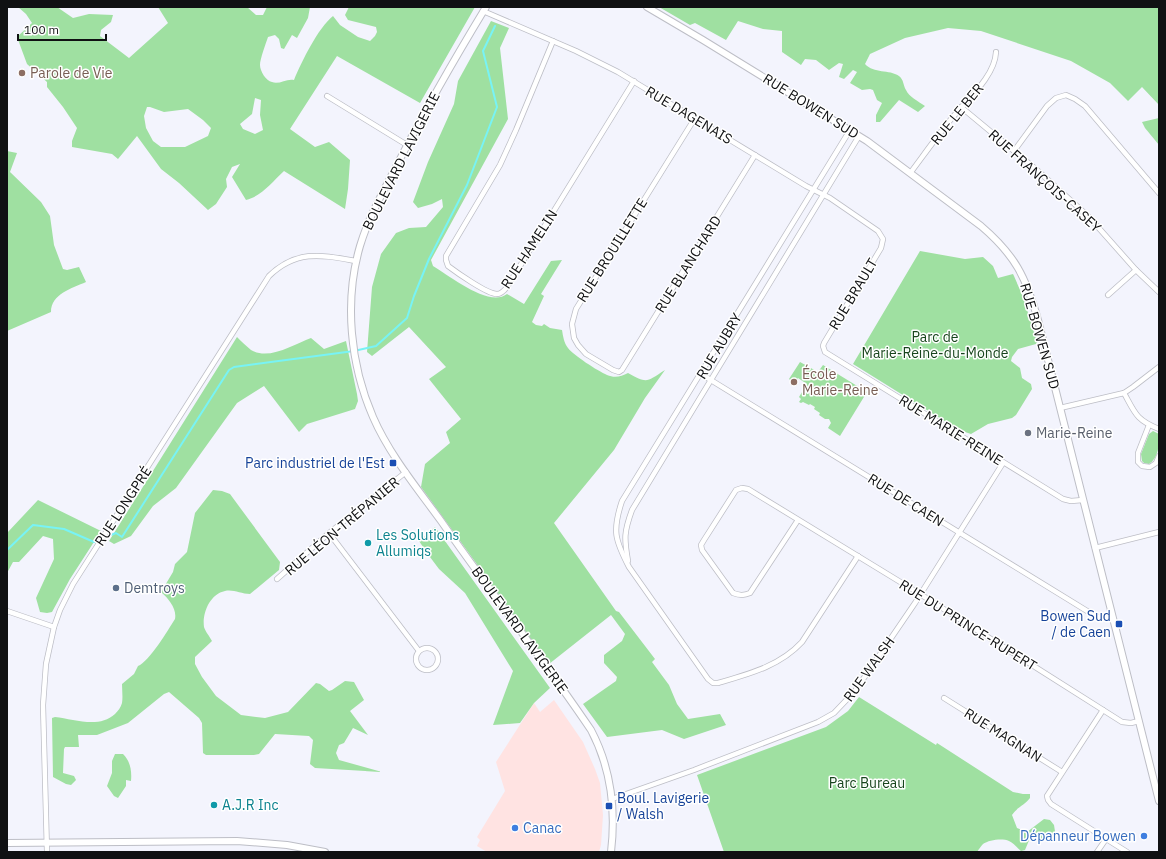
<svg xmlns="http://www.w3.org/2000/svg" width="1166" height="859" viewBox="0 0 1166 859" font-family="'IBM Plex Sans',sans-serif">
	<rect width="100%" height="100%" fill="#f3f4fd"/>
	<polygon fill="#ffe3e2" points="554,700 583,742 595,769 600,783 603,815 601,845 599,852 487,852 477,846 480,840 477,837 505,791 496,762 534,703 540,712"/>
	<g fill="#9fe0a1" fill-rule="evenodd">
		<path d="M18 7H57L73 18 89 14 113 15 111 22 101 30 100 36 129 58 168 23 158 7H247L256 15H263L267 7 297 8 310 7 308 18 297 38 292 35 284 49 281 48 279 39 275 35 268 37C266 43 260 59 260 65 260 71 266 81 272 82 279 85 287 78 294 80 302 61 318 28 333 16L340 25 358 37 370 41 375 36 377 32 376 27 348 20 345 15 349 7H475L420 103 337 56 290 129 315 147 329 142 350 160 348 189 345 209 284 171C272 182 262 196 246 200L232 177 240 164 232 167 226 179 227 187 216 204 208 210 179 183 161 169 137 136 118 159 112 154 72 147V141L77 128 63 107 47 87V82L27 64 17 37 32 23 26 14ZM255 98 261 100 260 115 263 130 255 134 243 129 240 124 252 114ZM147 107H150L164 112 188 109 203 120 211 128 208 136 185 147H161L153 141 146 128 144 116Z"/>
		<path d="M659 7H1159V105L1142 87 1128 101 1110 83 1071 61 981 31 948 28 905 38 870 54 865 64C874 74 889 69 899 76 904 80 903 85 906 90 909 97 918 101 925 106L918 112 899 100 880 122H876V115L882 103 877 100 873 90 870 89 862 90 850 83 857 72 853 70 844 79 839 77 843 64 839 63 829 70 816 60 805 59 801 65 782 52V31L763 29 738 21 726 40 695 23 690 25Z"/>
		<path d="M491 21 509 28 500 48 508 119 431 260 433 266C450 276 489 308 507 294L524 304 551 261 562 260 541 294 544 296 532 322 536 325 542 326 544 324 550 328 562 330C563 336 564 343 568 348 573 355 598 371 607 375 614 378 621 377 628 373 648 384 646 382 665 370L645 398 614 450 554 523 616 611 619 612 655 659 652 662 669 685 677 704 688 719 720 714 726 725 684 739 662 730 607 737 583 704 616 681 617 677 604 663V655L622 641 625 634 611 615 549 664 421 487 425 464 450 443 446 432 461 419 429 379 446 367 409 327 372 356 367 352 372 287 381 254 396 233 409 228 426 227 443 207 442 199 432 204 418 208 413 202 428 162 454 104 458 81Z"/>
		<polygon points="1159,118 1159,145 1145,128 1142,122"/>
		<path d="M7 151 17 153 10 172 41 202 50 216 54 245 63 269 67 270 79 267 86 282C72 288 51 294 51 312L7 331Z"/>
		<polygon points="920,251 965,259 983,257 993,266 998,278 1013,274 1014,276 1023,297 1037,342 1036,344 1018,349 1012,357 1011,361 1020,368 1022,378 1031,384 1032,389 1016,415 1012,418 988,424 971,434 959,430 853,364"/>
		<path d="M237 337C241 341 246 346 251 350 269 361 294 344 311 338L324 349 346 341 357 394 358 401 355 409 307 424 299 432 264 386 237 403 176 488 153 506 131 536 114 544 109 541Z"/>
		<polygon points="800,362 818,372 823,365 867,392 840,436 828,428 831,423 829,419 825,419 819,415 820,413 814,409 815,407 810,404 809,405 803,402 801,403 799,402 801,399 799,397 807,384 798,378 794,383 789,379"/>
		<path d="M1153 431 1159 434C1159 445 1159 457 1149 464L1144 463 1142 461 1141 454 1149 434Z"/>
		<path d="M213 490 222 491 230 494 280 562 279 570 250 594C241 594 233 589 225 591 210 594 202 613 204 627 205 631 210 637 212 641L195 657V664L202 677 216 696 241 715 265 718 288 712 316 683 320 684 329 691 332 690 345 681 354 682 364 700 350 711 368 735 353 728 344 743 339 745 336 753 339 760 382 772 315 768 310 764 313 740 309 736 275 734 259 754 254 755H206L203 753 202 723 199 718 169 692 164 694 128 723 97 735H78L79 747H65L64 749 63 773 74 776 76 780 71 785 66 784 53 777 52 718 55 717C74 719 99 729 115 714 118 711 121 707 122 703 123 697 122 690 122 684L134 674 138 666C149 662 168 630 175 619 177 609 169 599 161 592L173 572 175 564 187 552 195 513Z"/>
		<polygon points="38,500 101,531 70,579 52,612 47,613 40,612 36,598 54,559 53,539 43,536 19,562 13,562 7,573 7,533"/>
		<polygon points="435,527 550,688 534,703 520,723 493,725 513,671 465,593 439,569 430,557 419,541"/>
		<path d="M859 697 936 745 937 743 1013 792 1023 794H1030V798C1025 805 1017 807 1012 815L1017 828 1027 832 1044 819 1050 820 1054 825 1056 838 1052 842 1036 838H1030L1025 850 1021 851C1017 848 1014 843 1009 841 1002 838 989 840 983 844 981 846 979 849 977 852H724L697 775 826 727 848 711Z"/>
		<path d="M115 754H123C130 761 132 770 131 781L126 780V786L118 798 114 796 107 786 112 773V761Z"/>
	</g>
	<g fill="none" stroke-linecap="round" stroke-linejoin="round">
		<polyline stroke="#78f3f5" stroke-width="2" points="7,550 33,525 64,529 94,542 116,533 122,537 229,370 234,367 354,351 376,346 407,318 414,296 429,259 467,185 497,107 483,51 495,26"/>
		<g stroke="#bdbec6" stroke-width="6">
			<g id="minor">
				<polyline points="483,11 576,51 618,72 806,186 830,198 878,231 883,239 881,248 824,343 823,346 825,352 1063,499 1071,501 1083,500"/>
				<path d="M553 41 516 130 500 165 446 256V260L448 266C456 272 487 294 497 294 501 294 504 291 507 287L634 81"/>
				<polyline points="327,96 407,145"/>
				<polyline points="961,107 1037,170 1089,217 1136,270 1159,292"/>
				<polyline points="695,118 576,309 572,324 574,338 578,345 586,354 613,370 619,372 622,370 755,155"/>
				<path d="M850 130 622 501C612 531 615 540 629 567L708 679 713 683H718C749 674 780 666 802 642L858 556"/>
				<polyline points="1014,151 1047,106 1056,98 1066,95 1075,99 1085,106 1159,193"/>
				<path d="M911 172C923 156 935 139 948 123 963 103 995 78 996 52"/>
				<polyline points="1108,295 1136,270"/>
				<polyline points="701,374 1092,614 1100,618 1113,617"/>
				<path d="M1124 393C1135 413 1136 420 1159 429"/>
				<polyline points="1060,408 1124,393 1133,387 1159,367"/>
				<polyline points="1149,425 1138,453 1138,462 1142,466 1150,467 1156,463 1159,456"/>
				<path d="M798 520 750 593C743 596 739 595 733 593L702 550 701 545 704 540 736 490 742 488 748 489 920 594 1122 722 1131 723 1139 721"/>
				<polyline points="329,533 419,651"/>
				<polyline points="1095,548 1159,532"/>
				<path d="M628 561C624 538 624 532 632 510L859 136"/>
				<polyline points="277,579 329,533 406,472"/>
				<polyline points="7,611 54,627"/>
				<circle cx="427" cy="659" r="11"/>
				<polyline points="944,698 1062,772"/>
				<polyline points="1103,710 1047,796 1048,800 1051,804 1127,852"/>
				<polyline points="612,799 694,770 818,722 834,713 855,691 915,603 1003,463"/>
				<path d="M47 852 43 705 46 664 54 627 60 610 73 584 269 276C297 249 322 255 356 261"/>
				<polyline points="1097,852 1106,839"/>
			</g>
		</g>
		<g stroke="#bdbec6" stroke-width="8">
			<g id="tertiary">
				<path d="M486 7C455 58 425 110 398 163 384 190 369 216 360 246 344 301 350 364 373 417 389 454 417 488 441 521 490 591 543 659 591 730 611 768 616 810 611 852"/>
				<path d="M647 7 703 40 867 141 981 226C1015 255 1026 277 1038 320L1159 801"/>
				<polyline points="7,843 237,841 287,845 325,852"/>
			</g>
		</g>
		<use href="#minor" stroke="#fff" stroke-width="4.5"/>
		<use href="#tertiary" stroke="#fff" stroke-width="6"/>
	</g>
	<g fill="#8d6e63" stroke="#fff" stroke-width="1.5">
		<circle cx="22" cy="73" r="4"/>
		<circle cx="794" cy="382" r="4"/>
	</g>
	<circle fill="#6b7280" stroke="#fff" stroke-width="1.5" cx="1028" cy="433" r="4"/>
	<g fill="#1a4fb4" stroke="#fff" stroke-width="1.5">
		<rect x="389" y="459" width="8" height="8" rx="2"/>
		<rect x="1115" y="620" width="8" height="8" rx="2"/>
		<rect x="605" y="802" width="8" height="8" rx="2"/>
	</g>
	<g fill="#0f9aa8" stroke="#fff" stroke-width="1.5">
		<circle cx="368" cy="543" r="4"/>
		<circle cx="214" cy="805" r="4"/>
	</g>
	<circle fill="#5c6f8a" stroke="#fff" stroke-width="1.5" cx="116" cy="588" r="4"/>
	<g fill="#3f7fe0" stroke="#fff" stroke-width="1.5">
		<circle cx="515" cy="828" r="4"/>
		<circle cx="1144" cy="836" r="4"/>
	</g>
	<g text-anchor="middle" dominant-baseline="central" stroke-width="3" stroke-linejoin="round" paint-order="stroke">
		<g font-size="14" fill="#785e54" stroke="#fff" text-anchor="start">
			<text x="30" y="73">Parole de Vie</text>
			<text x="802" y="374">École<tspan x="802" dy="16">Marie-Reine</tspan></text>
		</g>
		<g font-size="14" fill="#101113" stroke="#fff">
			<text transform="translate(811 106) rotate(32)">RUE BOWEN SUD</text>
			<text transform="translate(957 114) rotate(-51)">RUE LE BER</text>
			<text transform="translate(689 115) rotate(31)">RUE DAGENAIS</text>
			<text transform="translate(401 161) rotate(-63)">BOULEVARD LAVIGERIE</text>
			<text transform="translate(1045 181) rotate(42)">RUE FRANÇOIS-CASEY</text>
			<text transform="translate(529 249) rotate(-57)">RUE HAMELIN</text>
			<text transform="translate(612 250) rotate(-58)">RUE BROUILLETTE</text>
			<text transform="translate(688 264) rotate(-58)">RUE BLANCHARD</text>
			<text transform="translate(853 294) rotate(-59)">RUE BRAULT</text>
			<text transform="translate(1040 336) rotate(74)">RUE BOWEN SUD</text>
			<text transform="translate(719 346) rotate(-59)">RUE AUBRY</text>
			<text transform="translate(951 430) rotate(32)">RUE MARIE-REINE</text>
			<text transform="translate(906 500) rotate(32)">RUE DE CAEN</text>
			<text transform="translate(123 506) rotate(-57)">RUE LONGPRÉ</text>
			<text transform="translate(342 526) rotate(-40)">RUE LÉON-TRÉPANIER</text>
			<text transform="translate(968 625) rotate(32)">RUE DU PRINCE-RUPERT</text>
			<text transform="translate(520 630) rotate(54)">BOULEVARD LAVIGERIE</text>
			<text transform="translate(869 669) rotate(-54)">RUE WALSH</text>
			<text transform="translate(1003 735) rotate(32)">RUE MAGNAN</text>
		</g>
		<g font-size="14" fill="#17451c" stroke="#fff">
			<text x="935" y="337">Parc de<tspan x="935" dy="16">Marie-Reine-du-Monde</tspan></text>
			<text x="867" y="783">Parc Bureau</text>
		</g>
		<g font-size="14" fill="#5b616d" stroke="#fff" text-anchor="start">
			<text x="1036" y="433">Marie-Reine</text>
		</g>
		<g font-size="14" fill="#164399" stroke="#fff" text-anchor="end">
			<text x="385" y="463">Parc industriel de l'Est</text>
			<text x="1111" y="616">Bowen Sud<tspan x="1111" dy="16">/ de Caen</tspan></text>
			<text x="617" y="798" text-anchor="start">Boul. Lavigerie<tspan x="617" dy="16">/ Walsh</tspan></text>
		</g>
		<g font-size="14" fill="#0d838f" stroke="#fff" text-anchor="start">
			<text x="376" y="535">Les Solutions<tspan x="376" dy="16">Allumiqs</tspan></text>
			<text x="222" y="805">A.J.R Inc</text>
		</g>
		<g font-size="14" fill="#4e5e75" stroke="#fff" text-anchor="start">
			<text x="124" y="588">Demtroys</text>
		</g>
		<g font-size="14" fill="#366cbe" stroke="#fff" text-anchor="start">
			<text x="523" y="828">Canac</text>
			<text x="1136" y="836" text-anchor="end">Dépanneur Bowen</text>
		</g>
	</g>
	<rect width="1166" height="859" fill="none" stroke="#101113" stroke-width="16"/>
	<path d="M18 34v6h88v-6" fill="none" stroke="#101113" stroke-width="2"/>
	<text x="24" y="34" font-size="12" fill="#101113" stroke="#ffffff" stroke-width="3" paint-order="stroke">100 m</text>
</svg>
